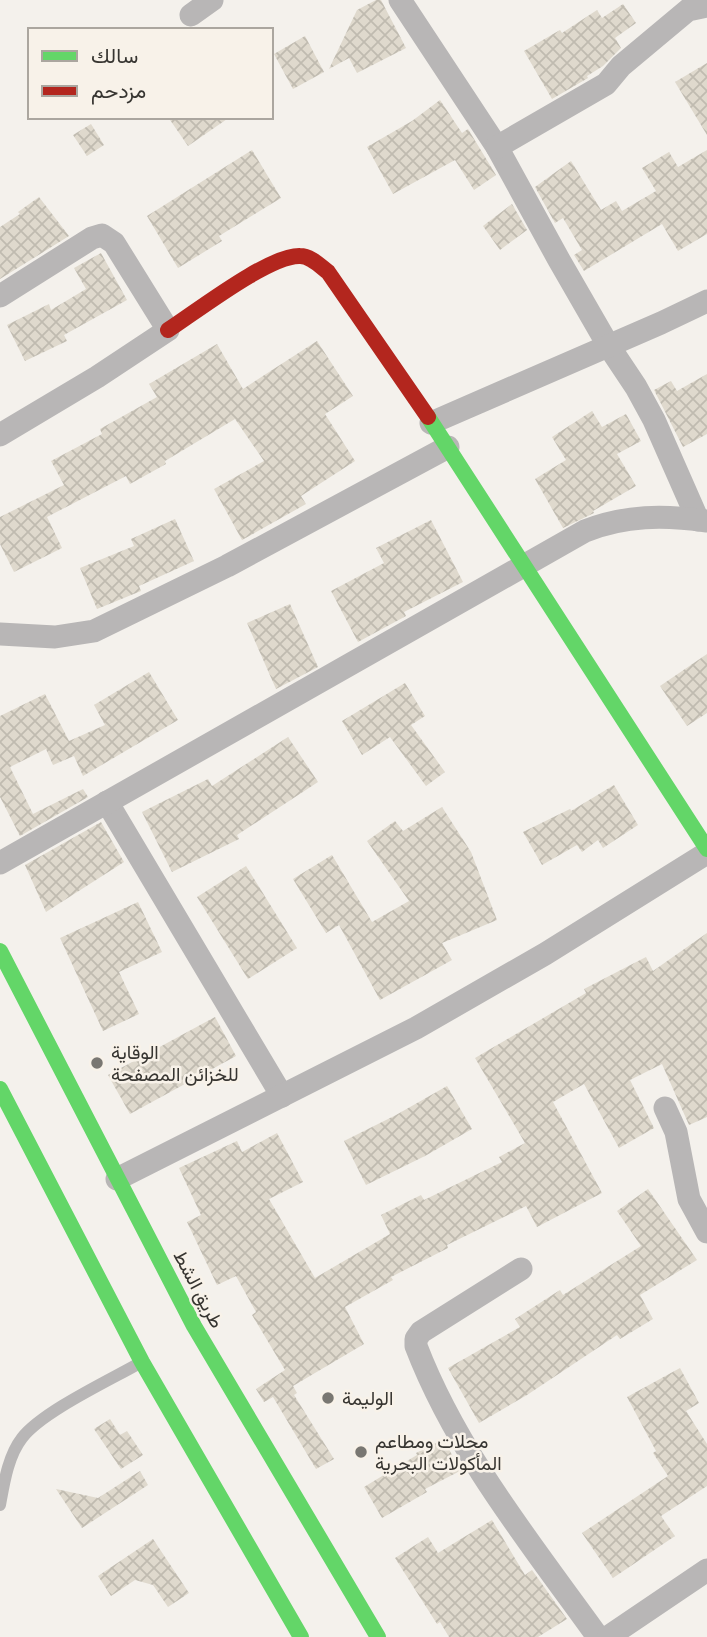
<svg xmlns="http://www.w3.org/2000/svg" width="707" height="1637" viewBox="0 0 707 1637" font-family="'PT Sans Narrow',Vazirmatn,sans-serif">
	<defs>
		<pattern id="building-cross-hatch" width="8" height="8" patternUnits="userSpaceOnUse" patternTransform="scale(1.75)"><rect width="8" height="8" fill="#dfd9cd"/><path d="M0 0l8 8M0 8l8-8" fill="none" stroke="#c0bbb0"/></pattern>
	</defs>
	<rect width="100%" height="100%" fill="#f4f1ec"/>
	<g fill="url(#building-cross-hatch)">
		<polygon points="376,0 381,0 406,48 357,73 349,58 329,69 357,10"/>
		<polygon points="623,4 636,23 615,38 621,48 603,66 587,76 588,78 552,99 524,51 560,30 562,33 597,10 602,18"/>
		<polygon points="305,36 324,72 293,89 274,54"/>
		<polygon points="707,63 707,135 675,82"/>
		<polygon points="440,100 462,133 468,129 496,175 474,190 455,160 393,194 367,147 412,121"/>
		<polygon points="168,117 230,117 188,146"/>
		<polygon points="91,124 104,145 87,156 73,135"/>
		<polygon points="252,150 281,198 219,236 222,241 178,268 147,216"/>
		<polygon points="707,150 707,234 678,251 662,224 584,271 574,255 582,250 563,218 555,223 535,187 571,161 601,210 616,201 622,211 656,191 642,168 669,152 678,167"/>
		<polygon points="39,197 69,236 0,279 0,227 20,214 18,212"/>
		<polygon points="512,204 527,230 500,250 483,226"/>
		<polygon points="101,253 127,300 64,335 67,341 25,361 7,325 49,304 51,310 86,289 74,268"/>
		<polygon points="317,341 353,396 325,414 355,461 301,496 306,504 242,540 214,489 264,461 235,419 165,461 166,464 130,484 126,476 47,517 62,548 14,572 0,544 0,517 64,485 51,461 102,434 100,429 157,397 149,384 217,344 243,389"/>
		<polygon points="707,374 707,434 683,447 654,390 671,381 677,391"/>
		<polygon points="592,411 602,427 626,414 641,441 617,454 636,486 593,511 594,513 563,528 535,479 566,460 552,437"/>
		<polygon points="175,519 194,561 139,586 141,591 97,609 80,568 134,546 131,539"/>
		<polygon points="431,520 463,582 404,612 406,616 358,642 331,591 384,563 376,548"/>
		<polygon points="290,604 318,667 276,689 247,623"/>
		<polygon points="707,654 707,713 687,726 660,686"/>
		<polygon points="149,672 178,720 83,776 74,756 53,765 46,749 10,767 33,814 83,789 88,797 20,836 0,797 0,716 45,694 69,741 105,725 94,705"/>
		<polygon points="405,683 425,716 411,725 445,772 426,786 390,737 362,755 342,721"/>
		<polygon points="288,737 318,782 237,835 239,839 172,872 142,812 208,779 212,786"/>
		<polygon points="614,785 638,825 603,848 598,840 582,852 577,845 542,865 523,832 570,809 571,811"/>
		<polygon points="442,807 471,852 497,920 442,943 452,960 380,1000 339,925 326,933 293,879 332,855 372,922 409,901 367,841 395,821 403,831"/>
		<polygon points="101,822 124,862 46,912 25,865"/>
		<polygon points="246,866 297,948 248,979 197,897"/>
		<polygon points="138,902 162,952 119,972 139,1014 103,1031 60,938"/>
		<polygon points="707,933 707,1117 689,1125 662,1064 630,1080 654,1128 619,1148 584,1084 553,1102 602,1193 537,1227 526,1206 447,1245 448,1248 391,1277 393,1280 345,1307 364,1344 293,1386 297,1393 294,1395 334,1459 316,1469 273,1397 264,1402 256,1389 285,1370 252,1315 256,1312 236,1276 217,1285 187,1222 201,1215 179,1168 237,1141 242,1152 277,1133 303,1182 269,1199 315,1278 390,1234 381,1215 421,1195 424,1200 502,1162 499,1157 525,1143 475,1058 586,993 584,989 646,957 653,971"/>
		<polygon points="215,1017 236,1056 130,1114 108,1075"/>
		<polygon points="447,1086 472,1129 425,1156 366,1185 344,1141 396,1115"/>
		<polygon points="648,1189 697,1260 640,1295 653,1319 620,1339 617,1335 527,1395 479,1423 448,1368 520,1327 515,1319 560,1290 563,1295 641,1246 617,1211"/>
		<polygon points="680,1368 699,1403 686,1411 707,1444 707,1486 661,1516 675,1536 613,1578 582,1533 668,1476 653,1453 656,1451 627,1397"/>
		<polygon points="110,1419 120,1435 127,1431 143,1455 121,1469 94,1429"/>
		<polygon points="444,1439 460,1471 425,1489 427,1492 382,1518 364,1487 417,1455 416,1453"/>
		<polygon points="140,1471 148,1485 82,1528 56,1489 98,1498"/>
		<polygon points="492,1520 525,1575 532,1570 567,1619 538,1637 449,1637 440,1622 437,1624 395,1558 428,1537 438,1553"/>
		<polygon points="153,1539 189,1593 168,1607 153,1585 135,1580 111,1596 98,1576"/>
	</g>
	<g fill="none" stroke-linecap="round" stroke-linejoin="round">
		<path stroke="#b8b6b6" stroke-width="12" d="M0 1505C4 1483 8 1456 22 1438 42 1412 108 1381 138 1364"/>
		<g stroke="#b8b6b6" stroke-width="23">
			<polyline points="400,0 497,147 559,260 608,345 636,387 654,420 698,520"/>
			<polyline points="191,15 212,0"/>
			<polyline points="497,147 606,84 621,66 688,10 707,6"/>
			<polyline points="0,296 92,238 102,235 114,243 168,330 97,377 0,435"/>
			<polyline points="431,423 661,323 707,301"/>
			<polyline points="0,634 55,637 94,631 227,566 448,447"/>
			<polyline points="107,802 282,1096"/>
			<path d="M0 863 585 531C625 515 664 515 707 521"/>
			<polyline points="665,1108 676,1132 689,1199 707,1232"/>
			<polyline points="117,1179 416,1028 545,954 707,853"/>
			<path d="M521 1269 421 1332 416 1339V1346C457 1453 532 1545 598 1637"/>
			<polyline points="608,1637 707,1570"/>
		</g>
		<g stroke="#63d668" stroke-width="16">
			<polyline points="428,417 707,849"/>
			<polyline points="0,951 194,1326 378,1637"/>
			<polyline points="0,1089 142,1362 301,1637"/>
		</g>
		<path stroke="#b3261e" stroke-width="16" d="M168 330C196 312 269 255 300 256 311 256 320 266 328 272L428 417"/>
	</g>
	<g fill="#797772" stroke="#f8f2e9" stroke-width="2.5">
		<circle cx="97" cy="1063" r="7"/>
		<circle cx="328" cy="1398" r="7"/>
		<circle cx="361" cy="1452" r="7"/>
	</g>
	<g text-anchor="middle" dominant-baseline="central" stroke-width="5" stroke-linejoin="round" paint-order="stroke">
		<g font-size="19" fill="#373531" stroke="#f8f2e9" text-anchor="start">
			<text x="111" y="1052">الوقاية<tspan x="111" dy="22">للخزائن المصفحة</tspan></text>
			<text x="342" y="1398">الوليمة</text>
			<text x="375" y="1441">محلات ومطاعم<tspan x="375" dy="22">المأكولات البحرية</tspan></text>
		</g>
		<g font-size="19" fill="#373531" stroke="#f8f2e9">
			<text transform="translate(199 1289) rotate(62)">طريق الشط</text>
		</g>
	</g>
	<rect x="28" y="28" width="245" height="91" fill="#f8f2e9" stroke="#aba69f" stroke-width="2"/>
	<rect x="42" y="51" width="35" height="10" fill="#63d668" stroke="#aba69f" stroke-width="2"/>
	<text x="91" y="63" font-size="21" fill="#373531">سالك</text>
	<rect x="42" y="86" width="35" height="10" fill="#b3261e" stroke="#aba69f" stroke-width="2"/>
	<text x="91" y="98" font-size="21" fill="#373531">مزدحم</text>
</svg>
